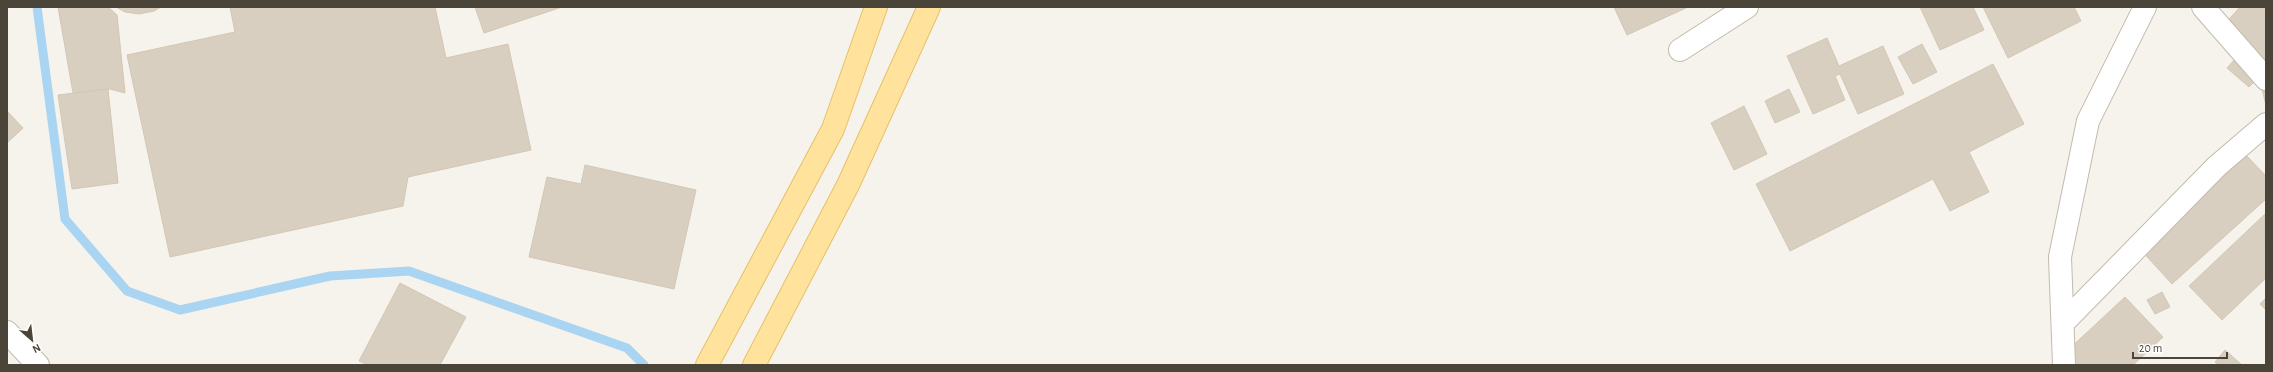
<svg xmlns="http://www.w3.org/2000/svg" width="2273" height="372" viewBox="0 0 2273 372" font-family="'Alegreya Sans',sans-serif">
	<rect width="100%" height="100%" fill="#f6f3ec"/>
	<g fill="none" stroke-linecap="round" stroke-linejoin="round">
		<polyline stroke="#a9d4f2" stroke-width="9" points="37,7 65,219 127,291 180,310 330,276 409,271 627,348 644,365"/>
	</g>
	<g fill="#d8cfc1" stroke="#d3c7b4">
		<polygon points="58,7 108,7 117,15 125,93 110,89 73,93"/>
		<polygon points="116,7 161,7 154,11 139,14 125,12"/>
		<polygon points="230,7 435,7 446,58 508,44 531,150 408,177 403,206 170,257 127,55 235,32"/>
		<polygon points="475,7 562,7 484,33"/>
		<polygon points="1614,7 1688,7 1627,35"/>
		<polygon points="1920,7 1973,7 1984,30 1940,50"/>
		<polygon points="1983,7 2074,7 2081,21 2008,58"/>
		<polygon points="2240,7 2266,7 2266,105 2259,77 2249,87 2227,68 2245,48 2222,27"/>
		<polygon points="1827,38 1839,66 1883,46 1904,94 1858,114 1840,74 1835,76 1845,100 1813,114 1787,56"/>
		<polygon points="1922,44 1937,72 1913,84 1898,57"/>
		<polygon points="1993,64 2024,124 1969,152 1989,192 1950,211 1933,179 1790,251 1756,184"/>
		<polygon points="108,89 118,183 72,189 58,95"/>
		<polygon points="1789,89 1800,112 1775,123 1765,101"/>
		<polygon points="1744,106 1767,154 1734,170 1711,123"/>
		<polygon points="7,111 23,128 7,143"/>
		<polygon points="2244,153 2266,176 2266,199 2172,284 2139,248"/>
		<polygon points="585,165 696,190 674,289 529,257 547,177 581,184"/>
		<polygon points="2265,214 2266,278 2222,320 2189,286"/>
		<polygon points="400,283 466,317 440,365 368,365 359,361"/>
		<polygon points="2162,292 2170,307 2155,314 2147,300"/>
		<polygon points="2125,297 2163,337 2133,365 2052,365"/>
		<polygon points="2266,298 2266,310 2260,304"/>
		<polygon points="2225,350 2242,365 2218,365 2215,362"/>
	</g>
	<g fill="none" stroke-linecap="round" stroke-linejoin="round">
		<g stroke="#c2bbae" stroke-width="24">
			<g id="minor">
				<polyline points="2203,7 2266,79"/>
				<polyline points="1680,50 1747,7"/>
				<polyline points="2063,323 2217,166 2266,124"/>
				<polyline points="7,332 38,365"/>
				<polyline points="2064,365 2060,257 2088,121 2145,7"/>
			</g>
		</g>
		<g stroke="#e6c16a" stroke-width="24">
			<g id="major">
				<polyline points="707,365 833,129 876,7"/>
				<polyline points="754,365 848,185 929,7"/>
			</g>
		</g>
		<use href="#minor" stroke="#fff" stroke-width="22"/>
		<use href="#major" stroke="#ffe39c" stroke-width="22"/>
	</g>
	<rect width="2273" height="372" fill="none" stroke="#4b4439" stroke-width="16"/>
	<g transform="translate(32 340) rotate(152)" stroke="#ffffff" stroke-width="3" paint-order="stroke">
	<path d="M0-3L7 15L0 10L-7 15Z" fill="#4b4439"/>
	<text y="-6" font-size="11" font-weight="bold" text-anchor="middle" fill="#4b4439">N</text>
	</g>
	<path d="M2133 352v6h94v-6" fill="none" stroke="#4b4439" stroke-width="2"/>
	<text x="2139" y="352" font-size="12" fill="#4b4439" stroke="#ffffff" stroke-width="3" paint-order="stroke">20 m</text>
</svg>
